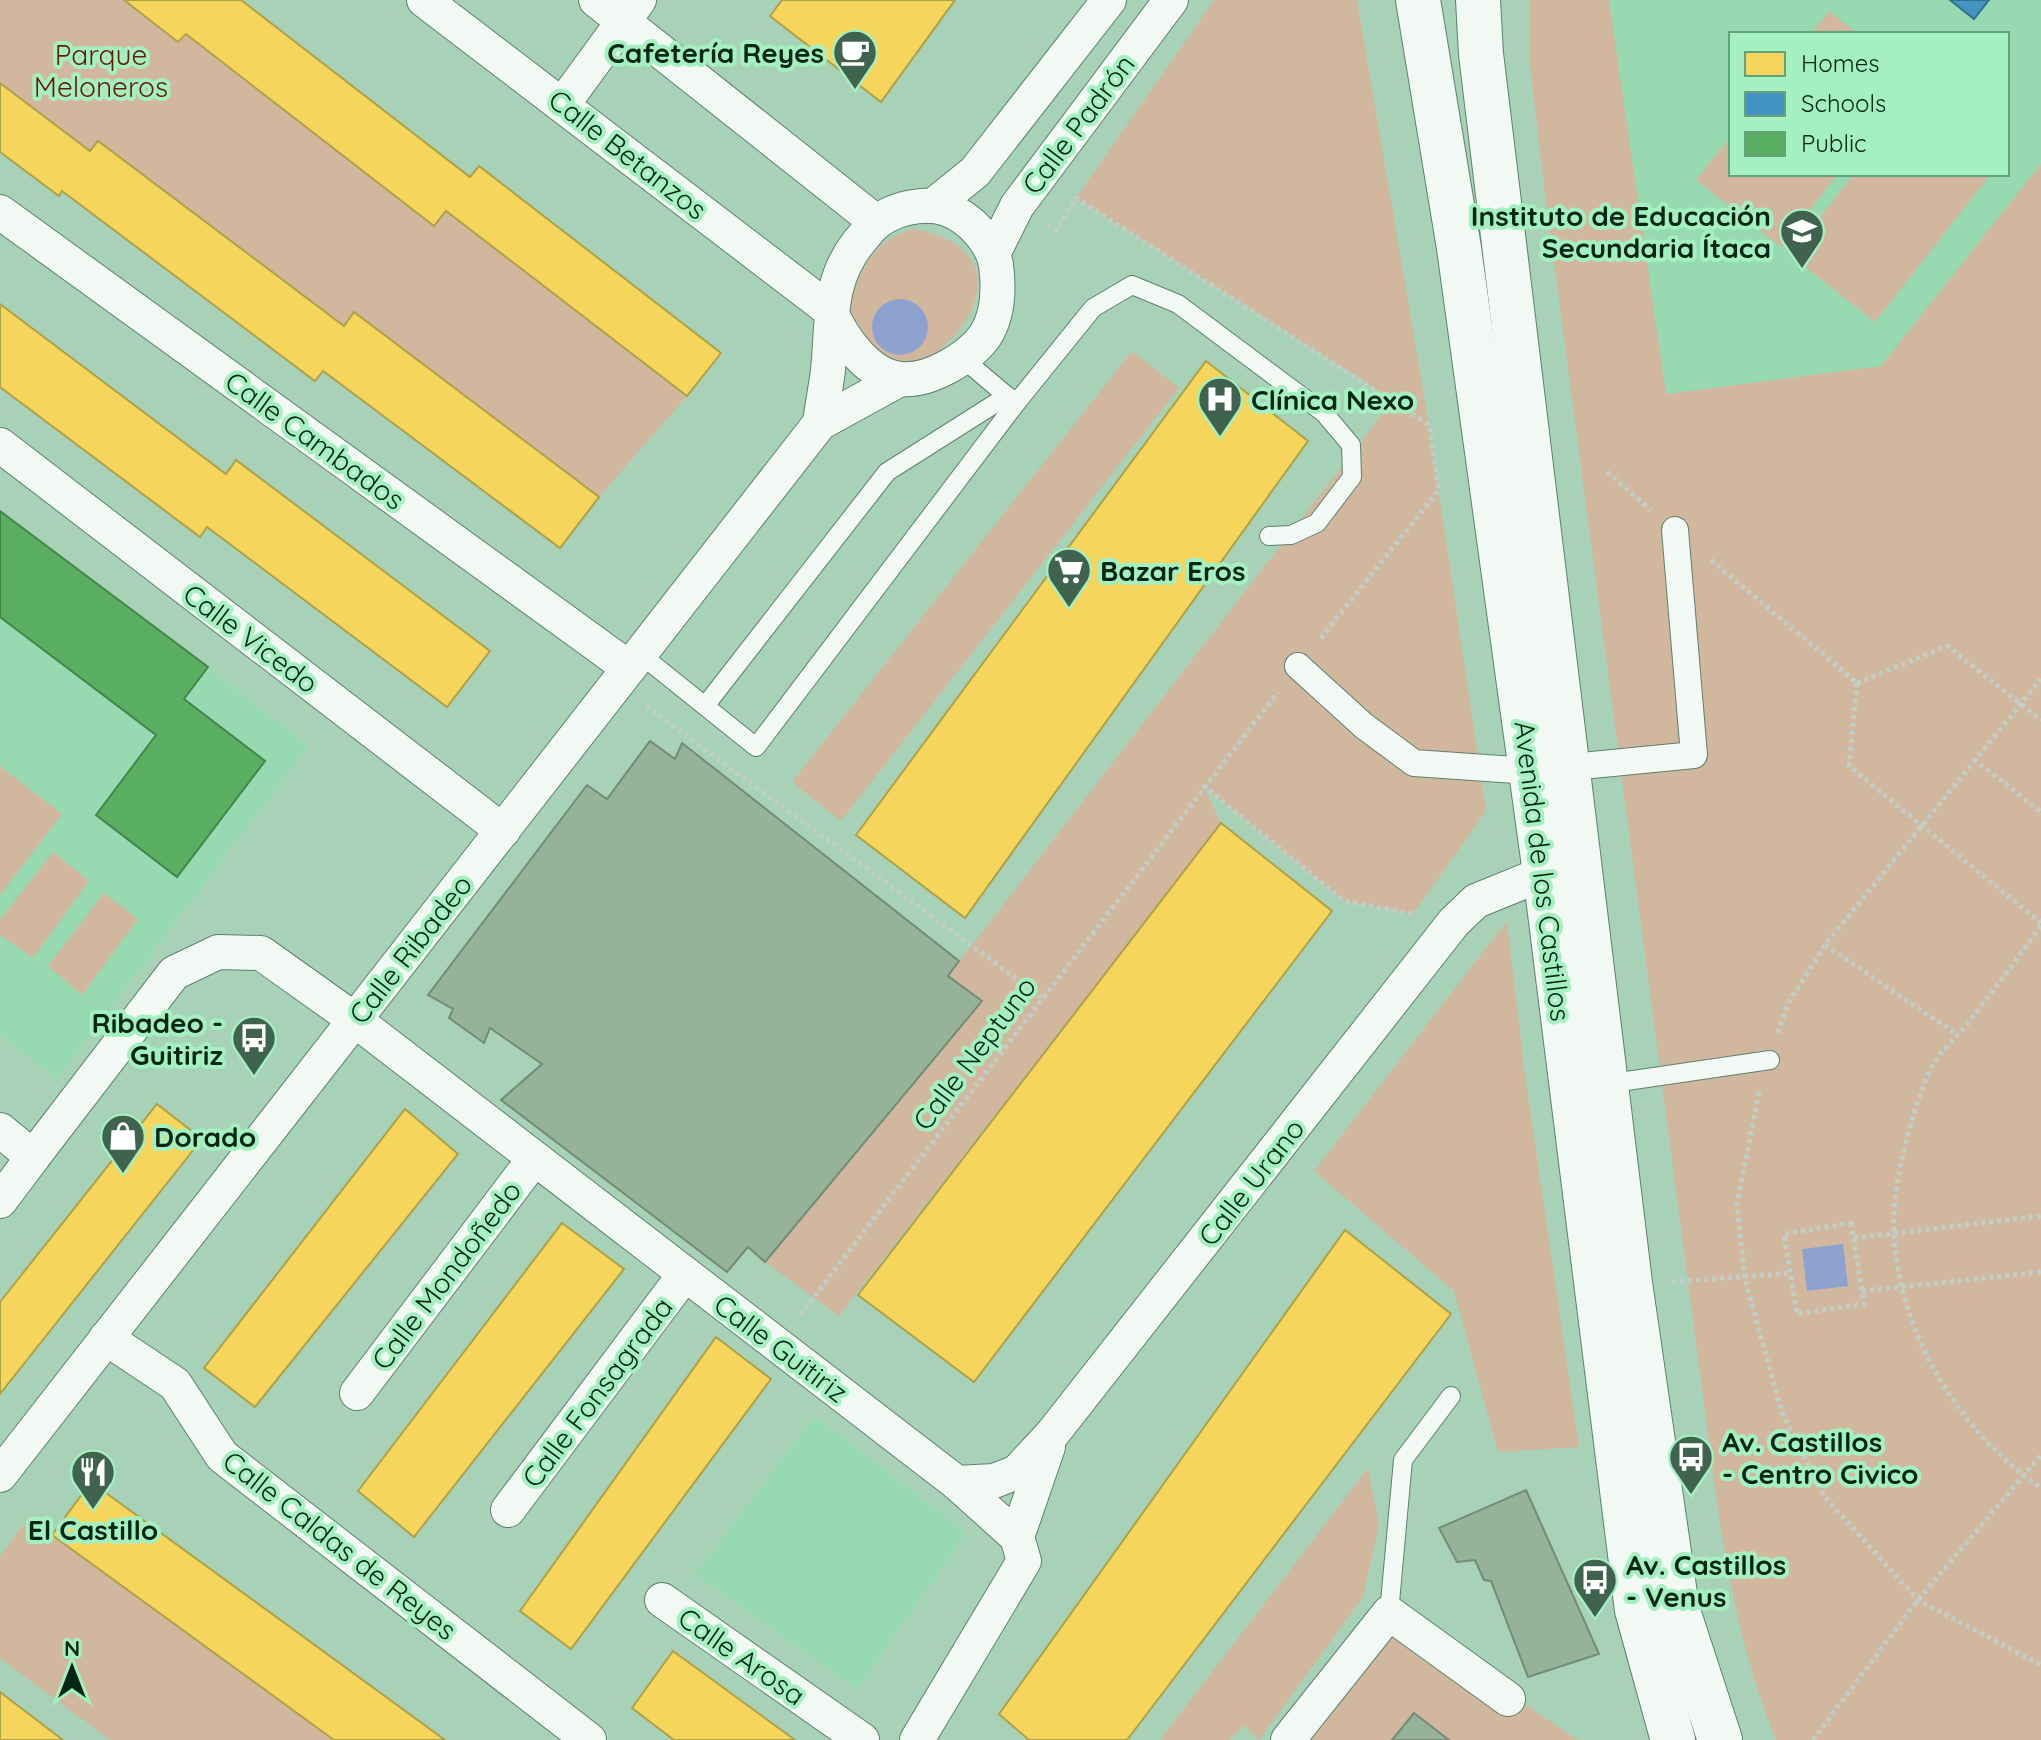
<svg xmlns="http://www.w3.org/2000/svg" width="2041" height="1740" viewBox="0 0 2041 1740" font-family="Quicksand,sans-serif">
	<rect width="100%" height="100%" fill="#a8d2b8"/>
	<g fill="#97d9b0" fill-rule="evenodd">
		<path d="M1607 0H2041V164L1881 366 1665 394ZM1731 34H2007V174H1731Z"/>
		<polygon points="0,511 309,745 57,1079 0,1035"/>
		<polygon points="815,1416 966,1533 857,1689 695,1574"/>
	</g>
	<g fill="#d2b79f">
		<polygon points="0,0 124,0 178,42 186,34 434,225 446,211 687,396 599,497 354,313 344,326 98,141 90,151 0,83"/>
		<polygon points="1214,0 1357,0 1429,425 1486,811 1413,914 1344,901 1204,787 1221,823 839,1316 765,1262 982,1001 948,976 1393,400 1076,198"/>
		<path d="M1529 0H1609L1666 394 1881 366 2041 164V1740H1776C1745 1663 1729 1584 1717 1503L1543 178 1529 57Z"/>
		<polygon points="1829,11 1858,34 1811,34"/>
		<polygon points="1731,136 1731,174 1838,174 1781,247 1696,180"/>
		<polygon points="1854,174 1991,174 1875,322 1790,255"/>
		<path d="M914 229C1012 247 984 324 920 365L875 357 846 320C855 280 870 239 914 229Z"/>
		<polygon points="1132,351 1179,388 841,821 792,782"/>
		<polygon points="0,766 62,814 0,895"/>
		<polygon points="53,852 89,881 33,958 0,935 0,920"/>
		<polygon points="104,893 138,919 82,995 48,966"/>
		<polygon points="1507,921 1525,1075 1579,1447 1498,1452 1454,1291 1314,1171"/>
		<polygon points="1368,1468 1379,1525 1363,1597 1259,1740 1244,1725 1230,1740 1160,1740"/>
		<polygon points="30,1516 333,1740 110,1740 0,1658 0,1556"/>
		<polygon points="1389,1613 1578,1740 1289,1740"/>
	</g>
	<g fill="#8ea2cf">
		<circle cx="900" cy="327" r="28"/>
		<polygon points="1843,1244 1848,1286 1807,1291 1802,1249"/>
	</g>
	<g fill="#f6d55c" stroke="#aea147" stroke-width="2">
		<polygon points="124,0 241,0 470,177 479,166 721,353 687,396 446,211 434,226 186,34 178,42"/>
		<polygon points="782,0 955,0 881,102 770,16"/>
		<polygon points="0,83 90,151 98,141 344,326 354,312 599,497 560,548 323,371 315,381 62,191 59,196 0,152"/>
		<polygon points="0,304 226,474 236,460 490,651 447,707 207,527 200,537 0,387"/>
		<polygon points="1206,361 1308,441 965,918 856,835"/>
		<polygon points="1221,823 1332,911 974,1382 858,1295"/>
		<polygon points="157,1104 202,1139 0,1394 0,1302"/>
		<polygon points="405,1109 458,1154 255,1407 204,1368"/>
		<polygon points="562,1223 624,1269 414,1537 358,1491"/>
		<polygon points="1345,1230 1451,1314 1127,1740 1029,1740 999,1714"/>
		<polygon points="716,1337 771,1379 571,1649 520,1611"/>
		<polygon points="91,1482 445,1740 334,1740 52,1535"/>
		<polygon points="673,1651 795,1740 674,1740 632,1708"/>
		<polygon points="0,1692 63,1740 0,1740"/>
	</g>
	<polygon fill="#4393c3" stroke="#31738f" stroke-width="2" points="1950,0 1989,0 1974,19"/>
	<polygon fill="#5aae61" stroke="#41864a" stroke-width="2" points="0,511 208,667 184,699 265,761 177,877 96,815 156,735 0,617"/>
	<g fill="#96b29a" stroke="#728c75" stroke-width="2">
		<polygon points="650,741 675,759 682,743 959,961 948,976 982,1001 765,1262 748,1247 727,1272 501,1100 542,1064 490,1028 484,1043 449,1018 453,1009 428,995 587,785 607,799"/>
		<polygon points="1526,1490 1599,1654 1528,1677 1491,1581 1484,1580 1475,1560 1457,1562 1439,1528"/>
		<polygon points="1414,1713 1449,1740 1392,1740"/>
	</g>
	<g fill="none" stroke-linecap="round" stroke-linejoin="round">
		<g stroke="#5d816d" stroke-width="20">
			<g id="service">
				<polyline points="961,357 1007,396"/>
				<polyline points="1017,402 1093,308 1132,285 1178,304 1324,413 1351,445 1352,477 1317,523 1291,535 1269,536"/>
				<polyline points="640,654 756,747 1017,402 1007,396 887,472 705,706"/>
				<polyline points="1606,1084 1770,1060"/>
				<polyline points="1389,1613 1403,1460 1451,1396"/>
			</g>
		</g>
		<g stroke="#5d816d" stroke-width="28">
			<polyline id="pedestrian" points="1298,666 1364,726 1414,763 1531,771 1694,755 1675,530"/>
		</g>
		<g stroke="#5d816d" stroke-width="36">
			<g id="minor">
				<path d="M424 0 830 310C842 338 868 376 901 379 929 382 969 358 985 336 998 316 999 288 996 265 992 241 970 218 947 209 928 203 906 206 888 215 874 222 868 231 858 243 827 283 833 323 828 370 826 388 822 406 820 423"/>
				<polyline points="596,0 875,221"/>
				<polyline points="563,104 639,0"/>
				<polyline points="934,205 975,172 1109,0"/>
				<polyline points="0,212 629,668"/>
				<polyline points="994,252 1017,206 1171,0"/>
				<polyline points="0,445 503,831"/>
				<polyline points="0,1130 33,1157 0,1201"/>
				<polyline points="33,1157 174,973 218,952 261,953 355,1020 957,1483 1017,1537 1024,1561 917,1740"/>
				<polyline points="106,1338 175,1384 222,1456 589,1740"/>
				<polyline points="357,1393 534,1159"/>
				<polyline points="0,1475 820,423 900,379"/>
				<polyline points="957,1483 994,1481 1017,1472 1053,1433 1454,922 1476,901 1545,873"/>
				<polyline points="508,1510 685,1274"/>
				<polyline points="1017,1537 1048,1447"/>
				<polyline points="662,1600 862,1740"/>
				<polyline points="1288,1740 1389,1613 1508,1699"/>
			</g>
		</g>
		<g stroke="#5d816d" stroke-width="46">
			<g id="tertiary">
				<polyline points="1418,0 1459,248 1545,873 1637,1610 1673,1740"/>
				<polyline points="1478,0 1481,54 1630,1283 1677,1608 1720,1740"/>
			</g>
		</g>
		<g stroke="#c1cec6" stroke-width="5" stroke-dasharray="4 4" stroke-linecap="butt">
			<polyline points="1047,224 1057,230 1076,198 1429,425 1439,490 1319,640"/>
			<polyline points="1607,472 1651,510"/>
			<polyline points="1711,560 1857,683"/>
			<polyline points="1857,683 1849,766 2041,923"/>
			<polyline points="1857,683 1947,646 2041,720"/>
			<polyline points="646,706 1041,997"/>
			<polyline points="1974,759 2041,812"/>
			<polyline points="1203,785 1344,901 1415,914"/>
			<path d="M2041 926C2017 959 1993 991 1968 1023 1956 1038 1938 1053 1930 1070 1911 1112 1891 1189 1894 1235 1900 1336 1959 1431 2041 1488"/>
			<polyline points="1825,945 1958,1035"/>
			<polyline points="1778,1033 1787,1005 1825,945 2041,679"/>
			<polyline points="1759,1092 1737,1204 1745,1279 1782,1413 1824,1496 1918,1600 2041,1665"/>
			<polygon points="1851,1223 1864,1304 1797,1314 1784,1234"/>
			<polyline points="1854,1238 2041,1216"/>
			<polyline points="1672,1282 1791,1273"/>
			<polyline points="1862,1291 2041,1272"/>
			<polyline points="800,1315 1278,692"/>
			<polyline points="1813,1740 1918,1600 2041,1455"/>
		</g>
		<use href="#service" stroke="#f2f8f4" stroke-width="18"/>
		<use href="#pedestrian" stroke="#f2f8f4" stroke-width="26"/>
		<use href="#minor" stroke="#f2f8f4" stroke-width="34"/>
		<use href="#tertiary" stroke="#f2f8f4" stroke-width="44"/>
	</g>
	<defs>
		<g id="cafe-pin" transform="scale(2.3)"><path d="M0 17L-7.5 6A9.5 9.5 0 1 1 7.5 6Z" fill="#3f634e" stroke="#a4f0c0"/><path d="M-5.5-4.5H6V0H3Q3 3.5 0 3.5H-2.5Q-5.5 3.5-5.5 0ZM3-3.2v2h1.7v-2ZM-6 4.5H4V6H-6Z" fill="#fff"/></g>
		<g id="school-pin" transform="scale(2.3)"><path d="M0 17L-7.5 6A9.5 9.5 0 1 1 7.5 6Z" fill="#3f634e" stroke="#a4f0c0"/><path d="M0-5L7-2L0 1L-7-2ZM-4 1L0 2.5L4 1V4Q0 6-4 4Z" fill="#fff"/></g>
		<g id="hospital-pin" transform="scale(2.3)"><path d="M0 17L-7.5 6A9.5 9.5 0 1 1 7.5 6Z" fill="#3f634e" stroke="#a4f0c0"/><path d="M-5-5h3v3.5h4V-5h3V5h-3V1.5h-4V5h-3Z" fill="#fff"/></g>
		<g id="supermarket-pin" transform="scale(2.3)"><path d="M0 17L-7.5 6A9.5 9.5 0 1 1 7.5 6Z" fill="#3f634e" stroke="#a4f0c0"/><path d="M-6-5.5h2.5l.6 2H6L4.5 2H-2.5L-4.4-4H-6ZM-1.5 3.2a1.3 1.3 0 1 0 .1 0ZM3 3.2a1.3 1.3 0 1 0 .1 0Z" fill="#fff"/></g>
		<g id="bus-pin" transform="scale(2.3)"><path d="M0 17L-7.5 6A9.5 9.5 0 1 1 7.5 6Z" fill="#3f634e" stroke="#a4f0c0"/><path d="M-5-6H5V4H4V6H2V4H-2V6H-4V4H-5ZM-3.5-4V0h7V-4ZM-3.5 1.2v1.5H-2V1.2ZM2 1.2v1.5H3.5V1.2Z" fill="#fff"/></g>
		<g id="shop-pin" transform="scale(2.3)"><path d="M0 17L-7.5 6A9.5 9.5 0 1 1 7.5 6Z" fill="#3f634e" stroke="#a4f0c0"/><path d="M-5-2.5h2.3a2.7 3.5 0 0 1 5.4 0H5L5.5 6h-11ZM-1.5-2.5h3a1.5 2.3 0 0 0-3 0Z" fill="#fff"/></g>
		<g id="restaurant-pin" transform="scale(2.3)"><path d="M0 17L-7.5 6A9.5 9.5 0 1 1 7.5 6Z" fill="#3f634e" stroke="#a4f0c0"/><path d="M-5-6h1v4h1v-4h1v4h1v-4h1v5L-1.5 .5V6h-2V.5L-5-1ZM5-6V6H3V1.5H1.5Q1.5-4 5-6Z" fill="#fff"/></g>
	</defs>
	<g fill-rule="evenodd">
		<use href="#cafe-pin" x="855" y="52"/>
		<use href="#school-pin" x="1802" y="231"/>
		<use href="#hospital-pin" x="1220" y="399"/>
		<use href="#supermarket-pin" x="1069" y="570"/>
		<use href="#bus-pin" x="254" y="1038"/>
		<use href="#shop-pin" x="123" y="1136"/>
		<use href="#bus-pin" x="1691" y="1457"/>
		<use href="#restaurant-pin" x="93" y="1472"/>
		<use href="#bus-pin" x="1595" y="1580"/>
	</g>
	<g text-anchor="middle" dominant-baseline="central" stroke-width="8" stroke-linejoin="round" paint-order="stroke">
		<g font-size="28" font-weight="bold" fill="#062715" stroke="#a4f0c0" text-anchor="start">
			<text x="824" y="52" text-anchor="end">Cafetería Reyes</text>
			<text x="1771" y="215" text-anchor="end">Instituto de Educación<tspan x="1771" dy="32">Secundaria Ítaca</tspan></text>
			<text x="1251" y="399">Clínica Nexo</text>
			<text x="1100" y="570">Bazar Eros</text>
			<text x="223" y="1022" text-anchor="end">Ribadeo -<tspan x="223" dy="32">Guitiriz</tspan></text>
			<text x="154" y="1136">Dorado</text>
			<text x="1722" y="1441">Av. Castillos<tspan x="1722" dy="32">- Centro Civico</tspan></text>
			<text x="93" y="1529" text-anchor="middle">El Castillo</text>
			<text x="1626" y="1564">Av. Castillos<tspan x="1626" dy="32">- Venus</tspan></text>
		</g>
		<g font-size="28" fill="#661a03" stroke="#a4f0c0">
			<text x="101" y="54">Parque<tspan x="101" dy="32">Meloneros</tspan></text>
		</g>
		<g font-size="28" fill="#062715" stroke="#a4f0c0">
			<text transform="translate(1078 124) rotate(-53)">Calle Padrón</text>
			<text transform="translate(628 154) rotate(38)">Calle Betanzos</text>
			<text transform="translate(315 440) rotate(36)">Calle Cambados</text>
			<text transform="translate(251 638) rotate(37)">Calle Vicedo</text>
			<text transform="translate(1543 871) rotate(83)">Avenida de los Castillos</text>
			<text transform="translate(410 949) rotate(-52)">Calle Ribadeo</text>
			<text transform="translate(974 1053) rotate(-53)">Calle Neptuno</text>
			<text transform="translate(1251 1182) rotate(-52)">Calle Urano</text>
			<text transform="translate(446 1275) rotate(-53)">Calle Mondoñedo</text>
			<text transform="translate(781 1348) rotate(37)">Calle Guitiriz</text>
			<text transform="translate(597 1392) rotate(-53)">Calle Fonsagrada</text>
			<text transform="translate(340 1545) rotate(38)">Calle Caldas de Reyes</text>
			<text transform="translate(742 1656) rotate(35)">Calle Arosa</text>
		</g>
	</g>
	<rect x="1729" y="32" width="280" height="144" fill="#a4f0c0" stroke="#65a07c" stroke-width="2"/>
	<rect x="1745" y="52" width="40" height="24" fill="#f6d55c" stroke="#65a07c" stroke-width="2"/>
	<text x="1801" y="72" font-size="24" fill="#062715">Homes</text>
	<rect x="1745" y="92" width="40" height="24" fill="#4393c3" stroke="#65a07c" stroke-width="2"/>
	<text x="1801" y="112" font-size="24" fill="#062715">Schools</text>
	<rect x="1745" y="132" width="40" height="24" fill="#5aae61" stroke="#65a07c" stroke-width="2"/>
	<text x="1801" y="152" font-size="24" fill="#062715">Public</text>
	<g transform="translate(72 1668)" stroke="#a4f0c0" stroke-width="6" paint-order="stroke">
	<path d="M0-6L14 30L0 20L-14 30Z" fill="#062715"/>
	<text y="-12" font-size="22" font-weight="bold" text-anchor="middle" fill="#062715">N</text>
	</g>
</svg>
